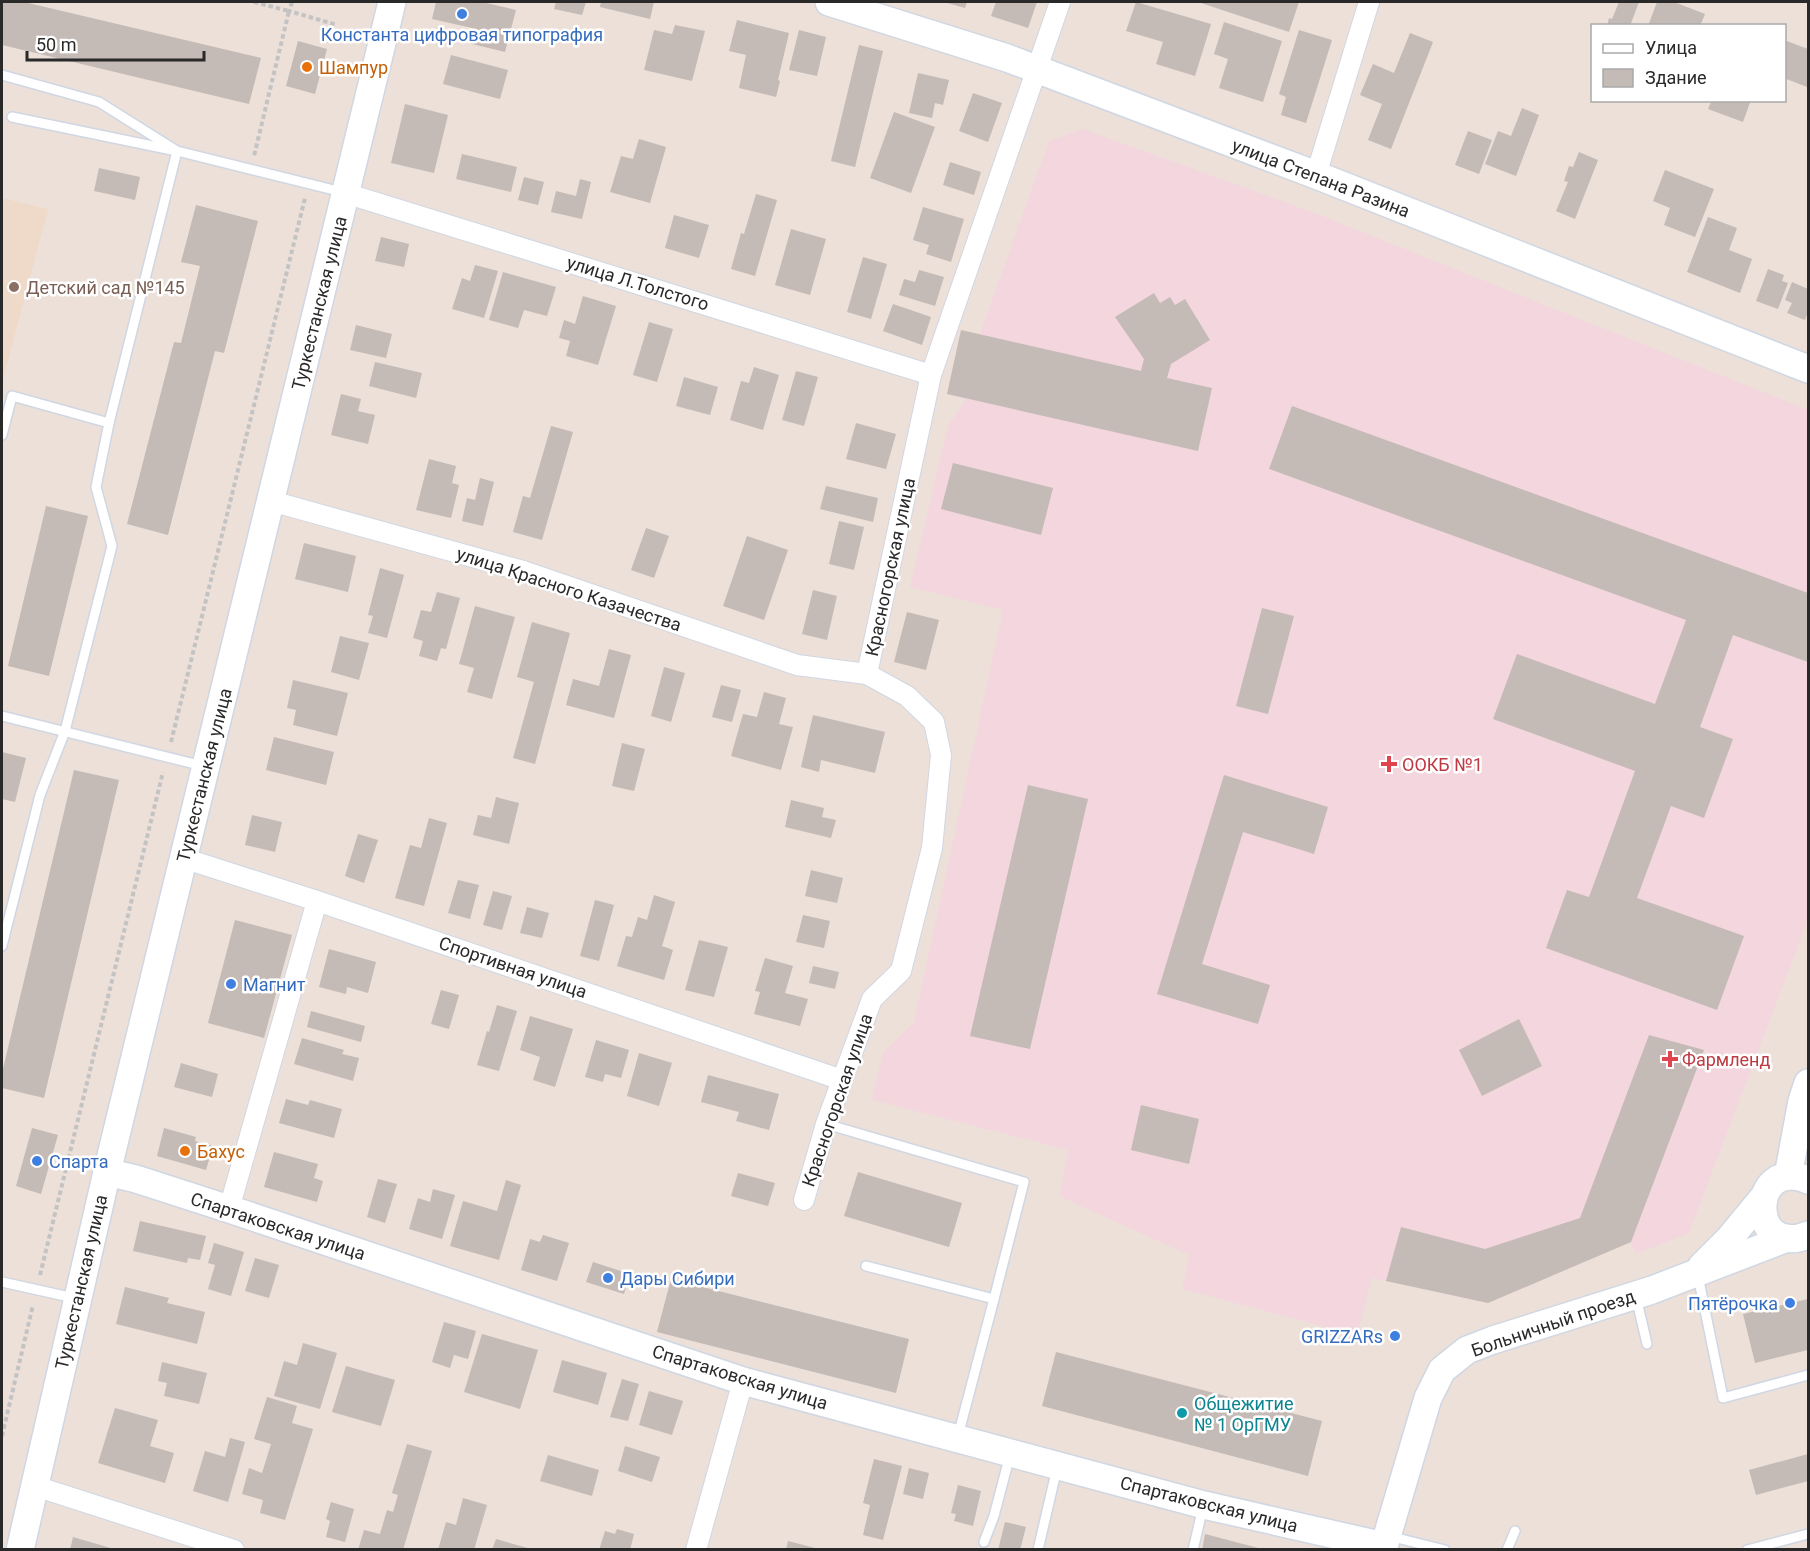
<svg xmlns="http://www.w3.org/2000/svg" width="1810" height="1551" viewBox="0 0 1810 1551" font-family="Roboto,sans-serif">
	<rect width="100%" height="100%" fill="#ece0d9"/>
	<polygon fill="#efd9c8" points="2,198 48,209 2,383"/>
	<polygon fill="#f3d6de" points="1083,129 1312,212 1808,410 1808,919 1689,1233 1636,1254 1631,1242 1488,1303 1372,1278 1357,1335 1182,1289 1189,1255 1059,1196 1069,1150 872,1100 883,1053 914,1022 1003,610 910,587 948,426 966,399 947,394 961,331 980,334 1049,141"/>
	<g fill="#c4bab6">
		<polygon points="2,2 24,2 261,58 249,104 2,45"/>
		<polygon points="436,2 482,2 516,10 505,52 468,43 472,28 432,19"/>
		<polygon points="556,2 586,2 582,15 554,9"/>
		<polygon points="601,2 654,2 650,19 600,7"/>
		<polygon points="944,2 967,2 965,8"/>
		<polygon points="996,2 1037,2 1028,28 991,16"/>
		<polygon points="1136,2 1211,24 1195,76 1156,64 1163,42 1126,31"/>
		<polygon points="1198,2 1299,2 1289,32"/>
		<polygon points="1619,2 1639,2 1630,26 1607,26 1609,18 1612,19"/>
		<polygon points="1657,2 1674,2 1705,14 1700,26 1648,26"/>
		<polygon points="737,20 789,33 778,80 780,81 776,97 739,88 746,55 729,51"/>
		<polygon points="1224,22 1282,41 1263,102 1219,88 1228,59 1214,54"/>
		<polygon points="675,25 705,31 692,81 644,70 654,30 672,34"/>
		<polygon points="799,30 826,37 817,76 789,70"/>
		<polygon points="1299,30 1332,40 1306,123 1281,115 1286,97 1279,94"/>
		<polygon points="1410,33 1433,42 1391,149 1368,140 1382,104 1360,95 1373,64 1394,73"/>
		<polygon points="1784,40 1808,49 1807,87 1784,78"/>
		<polygon points="298,41 327,49 315,94 286,86"/>
		<polygon points="859,45 883,51 855,167 831,161"/>
		<polygon points="451,55 508,70 500,99 443,84"/>
		<polygon points="918,73 949,80 943,105 935,103 932,118 909,113"/>
		<polygon points="973,93 1002,103 988,142 959,131"/>
		<polygon points="1712,100 1751,100 1743,122 1708,109"/>
		<polygon points="405,104 448,115 434,173 391,163"/>
		<polygon points="1522,108 1539,115 1516,176 1485,164 1498,131 1511,136"/>
		<polygon points="894,112 935,127 911,193 870,178"/>
		<polygon points="1468,131 1492,140 1479,174 1455,165"/>
		<polygon points="639,139 666,147 650,203 610,192 621,156 633,159"/>
		<polygon points="1579,152 1598,160 1575,219 1556,211 1568,182 1564,181 1569,166 1573,167"/>
		<polygon points="462,154 517,167 511,192 456,179"/>
		<polygon points="950,162 981,172 974,195 943,185"/>
		<polygon points="99,168 140,177 135,200 94,191"/>
		<polygon points="1665,170 1714,189 1695,237 1664,225 1670,208 1653,201"/>
		<polygon points="524,177 544,182 538,205 518,200"/>
		<polygon points="580,179 591,182 582,219 551,212 556,191 576,196"/>
		<polygon points="756,194 777,200 755,276 731,269 741,233 744,234"/>
		<polygon points="196,205 258,221 224,353 215,351 168,535 127,524 174,342 181,343 200,266 181,262"/>
		<polygon points="923,207 964,219 951,262 926,254 929,245 913,240"/>
		<polygon points="674,215 709,225 699,258 665,248"/>
		<polygon points="1708,217 1737,228 1729,250 1752,259 1740,293 1687,272"/>
		<polygon points="791,229 826,239 810,295 775,285"/>
		<polygon points="381,237 409,244 404,267 375,261"/>
		<polygon points="863,257 887,264 871,319 847,312"/>
		<polygon points="475,265 498,271 484,318 452,309 462,278 470,281"/>
		<polygon points="1768,269 1784,275 1782,281 1788,283 1778,309 1756,301"/>
		<polygon points="919,270 944,277 935,306 899,295 904,279 915,282"/>
		<polygon points="503,272 556,287 547,316 524,310 518,328 489,320"/>
		<polygon points="1792,282 1808,289 1808,312 1805,320 1787,313 1792,303 1785,300"/>
		<polygon points="1154,293 1160,303 1170,297 1175,305 1185,299 1210,340 1171,364 1167,378 1212,388 1198,451 947,394 961,330 1141,371 1144,359 1115,317"/>
		<polygon points="583,296 616,306 598,365 566,356 570,341 559,338 564,320 575,324"/>
		<polygon points="893,304 931,317 922,345 883,331"/>
		<polygon points="649,322 673,329 657,382 633,375"/>
		<polygon points="356,325 392,334 386,358 350,350"/>
		<polygon points="375,362 422,373 416,398 369,386"/>
		<polygon points="754,367 779,375 763,430 730,420 741,381 749,383"/>
		<polygon points="796,371 818,377 804,426 782,420"/>
		<polygon points="684,377 718,387 710,415 676,406"/>
		<polygon points="341,394 361,399 358,411 375,415 368,444 331,435"/>
		<polygon points="1292,406 1808,593 1808,662 1733,635 1700,727 1733,739 1704,818 1671,806 1637,898 1744,936 1717,1010 1546,948 1567,890 1589,897 1635,771 1493,719 1517,654 1655,704 1686,620 1269,469"/>
		<polygon points="856,423 896,434 886,469 846,459"/>
		<polygon points="551,426 573,432 542,540 513,532 523,496 530,498"/>
		<polygon points="429,459 456,466 452,483 459,485 451,518 416,510"/>
		<polygon points="953,463 1053,488 1041,535 941,509"/>
		<polygon points="480,478 494,482 483,526 462,521 467,498 475,500"/>
		<polygon points="826,486 878,498 873,522 820,509"/>
		<polygon points="46,506 88,516 49,676 8,666"/>
		<polygon points="839,521 864,527 854,570 829,564"/>
		<polygon points="646,528 669,536 654,578 631,570"/>
		<polygon points="747,536 788,550 764,620 723,606"/>
		<polygon points="304,543 356,556 348,592 295,579"/>
		<polygon points="380,568 404,575 387,638 368,633 373,616 368,615"/>
		<polygon points="813,590 837,596 827,640 802,634"/>
		<polygon points="437,592 460,598 446,649 441,648 437,661 419,656 423,641 413,638 421,610 431,612"/>
		<polygon points="475,606 515,617 492,699 467,692 474,668 459,664"/>
		<polygon points="1262,608 1294,616 1268,714 1236,706"/>
		<polygon points="907,612 939,620 926,670 894,662"/>
		<polygon points="532,622 570,633 535,764 513,758 534,682 517,677"/>
		<polygon points="340,636 369,643 359,680 331,672"/>
		<polygon points="609,649 631,655 614,718 566,705 573,679 599,686"/>
		<polygon points="664,667 685,673 671,722 651,716"/>
		<polygon points="293,680 348,693 337,736 293,725 296,710 287,708"/>
		<polygon points="721,685 741,690 732,722 712,717"/>
		<polygon points="764,692 786,698 779,724 793,727 781,770 731,756 743,714 757,717"/>
		<polygon points="813,715 885,732 875,773 821,760 819,772 801,767"/>
		<polygon points="274,737 334,752 326,785 266,770"/>
		<polygon points="622,743 645,749 634,791 612,786"/>
		<polygon points="2,752 26,758 15,802 2,799"/>
		<polygon points="74,770 119,780 44,1098 2,1088 2,1073"/>
		<polygon points="1224,775 1328,807 1314,854 1243,832 1202,964 1270,985 1258,1024 1157,994"/>
		<polygon points="1028,785 1088,799 1030,1049 970,1036"/>
		<polygon points="496,797 519,803 509,844 473,835 478,815 491,818"/>
		<polygon points="791,800 824,808 822,817 836,820 831,838 785,827"/>
		<polygon points="252,815 282,822 275,852 245,845"/>
		<polygon points="429,818 447,823 424,906 395,898 410,845 421,848"/>
		<polygon points="358,834 378,840 364,883 345,876"/>
		<polygon points="811,870 843,878 837,903 805,896"/>
		<polygon points="458,880 479,885 470,919 448,913"/>
		<polygon points="493,891 512,896 502,930 483,925"/>
		<polygon points="654,895 675,902 662,946 673,950 664,980 617,966 626,936 632,937 638,917 647,920"/>
		<polygon points="595,900 614,905 599,961 580,956"/>
		<polygon points="527,907 549,913 542,938 520,933"/>
		<polygon points="803,915 830,921 824,948 796,942"/>
		<polygon points="235,920 292,935 264,1038 208,1023"/>
		<polygon points="699,940 728,947 714,997 685,990"/>
		<polygon points="329,949 376,962 368,993 347,987 346,994 319,987"/>
		<polygon points="765,958 793,966 785,993 808,999 800,1026 754,1014 760,992 755,991"/>
		<polygon points="813,966 839,972 835,989 809,983"/>
		<polygon points="441,990 459,995 449,1029 431,1024"/>
		<polygon points="497,1005 517,1011 499,1071 477,1065 487,1031 489,1032"/>
		<polygon points="311,1011 365,1026 361,1042 307,1027"/>
		<polygon points="530,1016 573,1029 555,1087 533,1080 540,1057 520,1050"/>
		<polygon points="1519,1019 1542,1066 1482,1096 1459,1050"/>
		<polygon points="1649,1035 1704,1050 1631,1242 1488,1303 1386,1281 1401,1227 1485,1249 1580,1218"/>
		<polygon points="302,1038 344,1050 342,1054 359,1058 353,1081 294,1064"/>
		<polygon points="596,1040 629,1050 621,1078 605,1074 603,1082 585,1077"/>
		<polygon points="639,1053 672,1063 659,1106 627,1096"/>
		<polygon points="181,1063 218,1074 212,1097 174,1087"/>
		<polygon points="708,1075 779,1094 769,1130 736,1121 739,1112 701,1102"/>
		<polygon points="286,1099 308,1105 310,1100 342,1109 334,1138 279,1123"/>
		<polygon points="1141,1105 1199,1119 1189,1164 1131,1150"/>
		<polygon points="32,1128 58,1135 41,1194 16,1186"/>
		<polygon points="164,1128 196,1137 195,1141 213,1146 206,1170 157,1156"/>
		<polygon points="274,1152 318,1164 314,1178 323,1181 317,1202 264,1187"/>
		<polygon points="858,1172 962,1203 949,1247 844,1216"/>
		<polygon points="738,1173 775,1183 768,1206 731,1196"/>
		<polygon points="378,1179 397,1184 385,1223 367,1217"/>
		<polygon points="506,1180 521,1185 499,1260 450,1246 463,1201 497,1211"/>
		<polygon points="433,1189 455,1195 442,1239 409,1229 418,1198 430,1202"/>
		<polygon points="140,1221 206,1236 200,1260 188,1258 187,1263 133,1251"/>
		<polygon points="543,1235 569,1243 557,1281 521,1270 530,1239 540,1242"/>
		<polygon points="214,1243 244,1252 231,1296 208,1289 215,1265 208,1263"/>
		<polygon points="255,1258 279,1265 269,1298 245,1291"/>
		<polygon points="593,1262 630,1274 624,1294 586,1282"/>
		<polygon points="671,1279 909,1339 896,1393 657,1332"/>
		<polygon points="125,1287 169,1298 167,1303 205,1312 197,1344 116,1324"/>
		<polygon points="1808,1299 1808,1350 1755,1363 1743,1314"/>
		<polygon points="444,1322 476,1331 468,1359 454,1355 450,1368 432,1362"/>
		<polygon points="482,1334 538,1350 520,1409 464,1392"/>
		<polygon points="303,1343 337,1353 320,1409 274,1396 284,1361 297,1365"/>
		<polygon points="1056,1352 1322,1421 1308,1476 1042,1406"/>
		<polygon points="562,1360 607,1373 598,1405 553,1392"/>
		<polygon points="162,1362 207,1373 199,1404 164,1396 167,1383 158,1381"/>
		<polygon points="346,1366 395,1380 381,1426 332,1412"/>
		<polygon points="622,1379 639,1384 628,1421 610,1417"/>
		<polygon points="649,1391 683,1401 672,1435 639,1425"/>
		<polygon points="267,1397 297,1406 292,1423 313,1429 285,1520 260,1513 263,1500 242,1494 249,1468 262,1473 271,1444 254,1439"/>
		<polygon points="115,1408 158,1420 150,1446 174,1453 165,1483 98,1463"/>
		<polygon points="230,1438 245,1442 228,1502 193,1491 205,1451 225,1457"/>
		<polygon points="407,1444 432,1451 403,1550 358,1550 364,1530 380,1534 387,1510 393,1512 398,1495 392,1493"/>
		<polygon points="625,1446 660,1457 652,1482 618,1471"/>
		<polygon points="1808,1454 1808,1481 1756,1495 1749,1470"/>
		<polygon points="548,1455 599,1470 592,1496 540,1481"/>
		<polygon points="874,1459 902,1466 883,1540 863,1535 870,1505 863,1503"/>
		<polygon points="909,1468 929,1473 923,1499 903,1494"/>
		<polygon points="958,1485 981,1491 973,1526 954,1521 956,1514 951,1513"/>
		<polygon points="463,1498 487,1505 474,1550 438,1550 446,1522 456,1525"/>
		<polygon points="331,1502 354,1509 345,1542 326,1537 330,1521 326,1519"/>
		<polygon points="1005,1522 1026,1527 1020,1550 998,1550"/>
		<polygon points="617,1529 634,1534 630,1550 599,1550 605,1531 615,1534"/>
		<polygon points="1205,1534 1262,1549 1262,1550 1202,1550"/>
		<polygon points="73,1537 114,1549 114,1550 70,1550"/>
		<polygon points="496,1539 531,1549 531,1550 492,1550"/>
		<polygon points="788,1541 819,1549 819,1550 786,1550"/>
	</g>
	<g fill="none" stroke-linecap="round" stroke-linejoin="round">
		<g stroke="#cfd7e3" stroke-width="12">
			<g id="lane">
				<polyline points="2,75 99,102 177,151 342,192"/>
				<polyline points="2,435 12,396 109,423 177,151 12,117"/>
				<polyline points="2,716 203,766"/>
				<polyline points="2,946 40,795 65,731 112,546 96,487 109,423"/>
				<polyline points="826,1124 1024,1182 994,1299"/>
				<polyline points="866,1266 994,1299 958,1436"/>
				<polyline points="1698,1276 1723,1398 1808,1375"/>
				<polyline points="2,1282 74,1298"/>
				<polyline points="1636,1297 1647,1344"/>
				<polyline points="1389,1536 1445,1550"/>
				<polyline points="984,1542 994,1516 1010,1455"/>
				<polyline points="1038,1550 1057,1468"/>
				<polyline points="1193,1550 1203,1507"/>
				<polyline points="1507,1550 1515,1531"/>
				<polyline points="1747,1550 1808,1534"/>
			</g>
		</g>
		<g stroke="#cfd7e3" stroke-width="22">
			<g id="street">
				<polyline points="1316,175 1369,2"/>
				<polyline points="345,193 931,375"/>
				<polyline points="271,501 523,571 797,665 867,674"/>
				<polyline points="183,858 317,901 842,1080"/>
				<polyline points="804,1200 826,1124 872,999 901,971 932,848 941,755 934,722 907,696 867,674 931,375 1060,2"/>
				<polyline points="229,1209 317,901"/>
				<polyline points="35,1486 234,1550"/>
				<polyline points="696,1550 743,1381"/>
			</g>
		</g>
		<g stroke="#cfd7e3" stroke-width="30">
			<g id="secondary">
				<polyline points="829,2 1007,58 1316,175 1808,369"/>
				<polyline points="107,1172 136,1179 229,1209 743,1381 1204,1505 1384,1546"/>
				<polyline points="1788,1176 1802,1101 1808,1083"/>
				<path d="M1808 1180C1749 1155 1747 1259 1808 1235"/>
				<polyline points="1702,1266 1729,1239 1762,1199"/>
				<polyline points="20,1550 107,1172 392,2"/>
				<polyline points="1383,1550 1428,1398 1442,1370 1467,1350 1493,1340 1652,1290 1787,1238"/>
			</g>
		</g>
		<g stroke="#c3c3c3" stroke-width="4" stroke-dasharray="4.5 3" stroke-linecap="butt">
			<polyline points="254,2 289,11 254,156"/>
			<polyline points="292,2 289,11 337,25"/>
			<polyline points="171,742 305,198"/>
			<polyline points="40,1275 163,772"/>
			<polyline points="2,1436 33,1305"/>
		</g>
		<use href="#lane" stroke="#fff" stroke-width="9"/>
		<use href="#street" stroke="#fff" stroke-width="20"/>
		<use href="#secondary" stroke="#fff" stroke-width="27"/>
	</g>
	<g fill="#3f7fe0" stroke="#fff" stroke-width="2">
		<circle cx="462" cy="14" r="6"/>
		<circle cx="231" cy="984" r="6"/>
		<circle cx="37" cy="1161" r="6"/>
		<circle cx="608" cy="1278" r="6"/>
		<circle cx="1790" cy="1303" r="6"/>
		<circle cx="1395" cy="1336" r="6"/>
	</g>
	<g fill="#e8710a" stroke="#fff" stroke-width="2">
		<circle cx="307" cy="67" r="6"/>
		<circle cx="185" cy="1151" r="6"/>
	</g>
	<circle fill="#8d6e63" stroke="#fff" stroke-width="2" cx="14" cy="287" r="6"/>
	<g fill="#e0444e" stroke="#fff" stroke-width="2">
		<path d="M1386 755h6v6h6v6h-6v6h-6v-6h-6v-6h6z"/>
		<path d="M1667 1050h6v6h6v6h-6v6h-6v-6h-6v-6h6z"/>
	</g>
	<circle fill="#0f9aa8" stroke="#fff" stroke-width="2" cx="1182" cy="1413" r="6"/>
	<g text-anchor="middle" dominant-baseline="central" stroke-width="5" stroke-linejoin="round" paint-order="stroke">
		<g font-size="18" fill="#366cbe" stroke="#fff" text-anchor="start">
			<text x="462" y="34" text-anchor="middle">Константа цифровая типография</text>
			<text x="243" y="984">Магнит</text>
			<text x="49" y="1161">Спарта</text>
			<text x="620" y="1278">Дары Сибири</text>
			<text x="1778" y="1303" text-anchor="end">Пятёрочка</text>
			<text x="1383" y="1336" text-anchor="end">GRIZZARs</text>
		</g>
		<g font-size="18" fill="#c56008" stroke="#fff" text-anchor="start">
			<text x="319" y="67">Шампур</text>
			<text x="197" y="1151">Бахус</text>
		</g>
		<g font-size="18" fill="#292929" stroke="#fff">
			<text transform="translate(1321 178) rotate(21)">улица Степана Разина</text>
			<text transform="translate(638 283) rotate(17)">улица Л.Толстого</text>
			<text transform="translate(319 303) rotate(-76)">Туркестанская улица</text>
			<text transform="translate(890 567) rotate(-78)">Красногорская улица</text>
			<text transform="translate(569 589) rotate(18)">улица Красного Казачества</text>
			<text transform="translate(204 775) rotate(-76)">Туркестанская улица</text>
			<text transform="translate(513 967) rotate(19)">Спортивная улица</text>
			<text transform="translate(837 1100) rotate(-71)">Красногорская улица</text>
			<text transform="translate(278 1226) rotate(18)">Спартаковская улица</text>
			<text transform="translate(81 1282) rotate(-77)">Туркестанская улица</text>
			<text transform="translate(1553 1323) rotate(-19)">Больничный проезд</text>
			<text transform="translate(740 1377) rotate(17)">Спартаковская улица</text>
			<text transform="translate(1209 1504) rotate(14)">Спартаковская улица</text>
		</g>
		<g font-size="18" fill="#785e54" stroke="#fff" text-anchor="start">
			<text x="26" y="287">Детский сад №145</text>
		</g>
		<g font-size="18" fill="#be3a42" stroke="#fff" text-anchor="start">
			<text x="1402" y="764">ООКБ №1</text>
			<text x="1682" y="1059">Фармленд</text>
		</g>
		<g font-size="18" fill="#0d838f" stroke="#fff" text-anchor="start">
			<text x="1194" y="1403">Общежитие<tspan x="1194" dy="21">№ 1 ОрГМУ</tspan></text>
		</g>
	</g>
	<rect width="1810" height="1551" fill="none" stroke="#292929" stroke-width="6"/>
	<rect x="1591" y="24" width="195" height="78" fill="#ffffff" stroke="#a9a9a9" stroke-width="1.5"/>
	<rect x="1603" y="44" width="30" height="9" fill="#ffffff" stroke="#a9a9a9" stroke-width="1.5"/>
	<text x="1645" y="54" font-size="18" fill="#292929">Улица</text>
	<rect x="1603" y="69" width="30" height="18" fill="#c4bab6" stroke="#a9a9a9" stroke-width="1.5"/>
	<text x="1645" y="84" font-size="18" fill="#292929">Здание</text>
	<path d="M27 51v9h177v-9" fill="none" stroke="#292929" stroke-width="3"/>
	<text x="36" y="51" font-size="18" fill="#292929" stroke="#ffffff" stroke-width="4.5" paint-order="stroke">50 m</text>
</svg>
